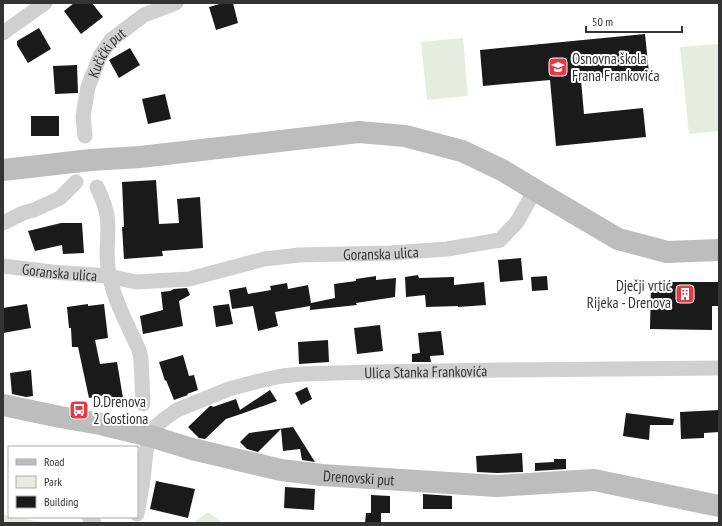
<svg xmlns="http://www.w3.org/2000/svg" width="722" height="526" viewBox="0 0 722 526" font-family="'PT Sans Narrow',sans-serif">
	<rect width="100%" height="100%" fill="#fff"/>
	<g fill="#e6ecdf">
		<polygon points="463,38 468,96 427,100 421,42"/>
		<polygon points="719,44 719,131 689,134 680,47"/>
		<polygon points="208,512 223,523 193,523"/>
		<polygon points="3,514 9,516 9,517 15,517 48,523 3,523"/>
	</g>
	<g fill="#1a1a1a">
		<polygon points="74,3 92,3 103,17 81,34 64,11"/>
		<polygon points="223,3 233,3 238,23 216,30 209,7"/>
		<polygon points="39,28 51,49 28,63 17,45 17,41"/>
		<polygon points="645,34 649,73 581,80 584,114 643,108 646,137 556,146 550,80 483,86 480,50"/>
		<polygon points="130,48 140,65 119,78 109,60"/>
		<polygon points="77,65 78,93 55,94 53,66"/>
		<polygon points="165,94 171,119 148,124 142,99"/>
		<rect x="31" y="116" width="28" height="20"/>
		<polygon points="156,180 159,224 179,223 177,199 200,197 203,248 162,251 163,256 124,259 122,227 124,227 122,182"/>
		<polygon points="61,223 82,223 84,253 63,254 62,245 35,251 28,231"/>
		<polygon points="521,258 523,280 500,282 498,260"/>
		<polygon points="418,275 419,278 454,277 454,285 484,282 486,305 458,307 458,306 426,307 425,295 406,297 405,277"/>
		<polygon points="376,276 376,280 396,278 395,297 356,303 357,305 310,310 310,306 275,312 278,326 258,331 253,306 232,309 229,290 246,287 248,294 271,290 270,286 287,283 288,289 308,285 311,303 335,298 334,284 356,281 356,279"/>
		<polygon points="547,276 548,290 532,291 531,277"/>
		<polygon points="651,282 719,282 719,306 712,306 712,330 650,329"/>
		<polygon points="187,288 190,295 179,301 183,326 143,334 140,316 163,310 161,292 170,291 174,289"/>
		<polygon points="27,304 31,328 3,333 3,308"/>
		<polygon points="88,304 88,306 104,304 108,338 95,340 100,364 117,362 123,398 106,402 105,395 89,398 78,347 72,347 71,328 69,328 67,307"/>
		<polygon points="229,304 233,324 216,327 213,306"/>
		<polygon points="380,325 383,351 357,354 354,328"/>
		<polygon points="441,331 444,355 430,356 431,362 412,362 412,354 420,353 418,333"/>
		<polygon points="328,340 329,362 299,364 298,342"/>
		<polygon points="183,355 189,376 194,375 198,390 187,394 188,395 174,400 166,380 165,381 159,362"/>
		<polygon points="31,370 33,396 26,397 12,394 10,373"/>
		<polygon points="307,387 312,399 301,405 295,393"/>
		<polygon points="270,390 277,401 241,414 240,411 241,414 226,419 205,439 199,438 188,427 210,406 212,406 213,407 236,399 240,410"/>
		<polygon points="719,410 719,432 704,433 704,438 681,439 680,412"/>
		<polygon points="626,413 674,419 673,425 650,425 649,440 623,436"/>
		<polygon points="293,427 315,462 302,460 300,449 283,451 281,429 258,452 247,449 240,442 249,433"/>
		<polygon points="522,453 523,472 497,473 477,472 476,456"/>
		<polygon points="554,459 566,459 566,469 535,471 535,463 554,462"/>
		<polygon points="156,481 195,489 188,518 150,509"/>
		<polygon points="285,487 315,489 314,510 284,508"/>
		<polygon points="423,494 452,496 452,509 423,509"/>
		<polygon points="371,495 390,496 390,513 381,513 381,523 365,523 366,513 371,513"/>
	</g>
	<g fill="none" stroke-linecap="round" stroke-linejoin="round">
		<g stroke="#d0d0d0" stroke-width="15">
			<polyline points="3,33 45,3"/>
			<path id="s1" d="M85 136 83 116 88 87 100 56 111 40 144 15 176 3"/>
			<path d="M97 187C101 196 106 206 107 216 110 233 105 250 108 268 112 297 127 323 139 350L141 358 143 404"/>
			<polyline points="3,223 23,213 34,210 60,198 76,182"/>
			<path id="s2" d="M3 266 52 272 109 276 136 282 189 279 264 259 299 255 391 253 447 249 500 240 517 222 535 190"/>
			<path id="s3" d="M137 514 143 480 146 451 150 436 154 428 163 420 177 410 229 389 259 381 282 376 301 374 371 372 503 370 719 368"/>
			<polyline points="89,517 94,523"/>
		</g>
		<g stroke="#bdbdbd" stroke-width="22">
			<polyline points="3,170 91,160 140,157 359,132 405,136 462,151 502,170 535,190 618,239 667,252 719,250"/>
			<path id="s4" d="M3 405 60 417 100 424 150 436 192 449 281 470 322 475 497 486 594 480 719 506"/>
		</g>
	</g>
	<defs>
		<g id="school-square" transform="scale(1)"><rect x="-9" y="-9" width="18" height="18" rx="4" fill="#e63946" stroke="#fff"/><path d="M0-5L7-2L0 1L-7-2ZM-4 1L0 2.5L4 1V4Q0 6-4 4Z" fill="#fff"/></g>
		<g id="building-square" transform="scale(1)"><rect x="-9" y="-9" width="18" height="18" rx="4" fill="#e63946" stroke="#fff"/><path d="M-4-6H4V6H1V3H-1V6H-4ZM-2.5-4.3h1.7v1.8h-1.7ZM.8-4.3h1.7v1.8H.8ZM-2.5-1h1.7V.8h-1.7ZM.8-1h1.7V.8H.8Z" fill="#fff"/></g>
		<g id="bus-square" transform="scale(1)"><rect x="-9" y="-9" width="18" height="18" rx="4" fill="#e63946" stroke="#fff"/><path d="M-5-6H5V4H4V6H2V4H-2V6H-4V4H-5ZM-3.5-4V0h7V-4ZM-3.5 1.2v1.5H-2V1.2ZM2 1.2v1.5H3.5V1.2Z" fill="#fff"/></g>
	</defs>
	<g fill-rule="evenodd">
		<use href="#school-square" x="558" y="67"/>
		<use href="#building-square" x="685" y="294"/>
		<use href="#bus-square" x="79" y="410"/>
	</g>
	<g text-anchor="middle" dominant-baseline="central" stroke-width="4" stroke-linejoin="round" paint-order="stroke">
		<g font-size="15" fill="#333" stroke="#fff">
			<text stroke="none"><textPath href="#s1" startOffset="89">Kučićki put</textPath></text>
			<text stroke="none"><textPath href="#s2" startOffset="382">Goranska ulica</textPath></text>
			<text stroke="none"><textPath href="#s2" startOffset="57">Goranska ulica</textPath></text>
			<text stroke="none"><textPath href="#s3" startOffset="372">Ulica Stanka Frankovića</textPath></text>
			<text stroke="none"><textPath href="#s4" startOffset="364">Drenovski put</textPath></text>
		</g>
		<g font-size="15" fill="#333" stroke="#fff" text-anchor="start">
			<text x="572" y="58">Osnovna škola<tspan x="572" dy="17">Frana Frankovića</tspan></text>
			<text x="671" y="285" text-anchor="end">Dječji vrtić<tspan x="671" dy="17">Rijeka - Drenova</tspan></text>
			<text x="93" y="401">D.Drenova<tspan x="93" dy="17">2 Gostiona</tspan></text>
		</g>
	</g>
	<rect width="722" height="526" fill="none" stroke="#333333" stroke-width="8"/>
	<rect x="8" y="446" width="130" height="72" fill="#ffffff" stroke="#adadad"/>
	<rect x="16" y="459" width="20" height="6" fill="#bdbdbd" stroke="#adadad"/>
	<text x="44" y="466" font-size="12" fill="#333333">Road</text>
	<rect x="16" y="476" width="20" height="12" fill="#e6ecdf" stroke="#adadad"/>
	<text x="44" y="486" font-size="12" fill="#333333">Park</text>
	<rect x="16" y="496" width="20" height="12" fill="#1a1a1a" stroke="#adadad"/>
	<text x="44" y="506" font-size="12" fill="#333333">Building</text>
	<path d="M586 26v6h96v-6" fill="none" stroke="#333333" stroke-width="2"/>
	<text x="592" y="26" font-size="12" fill="#333333" stroke="#ffffff" stroke-width="3" paint-order="stroke">50 m</text>
</svg>
